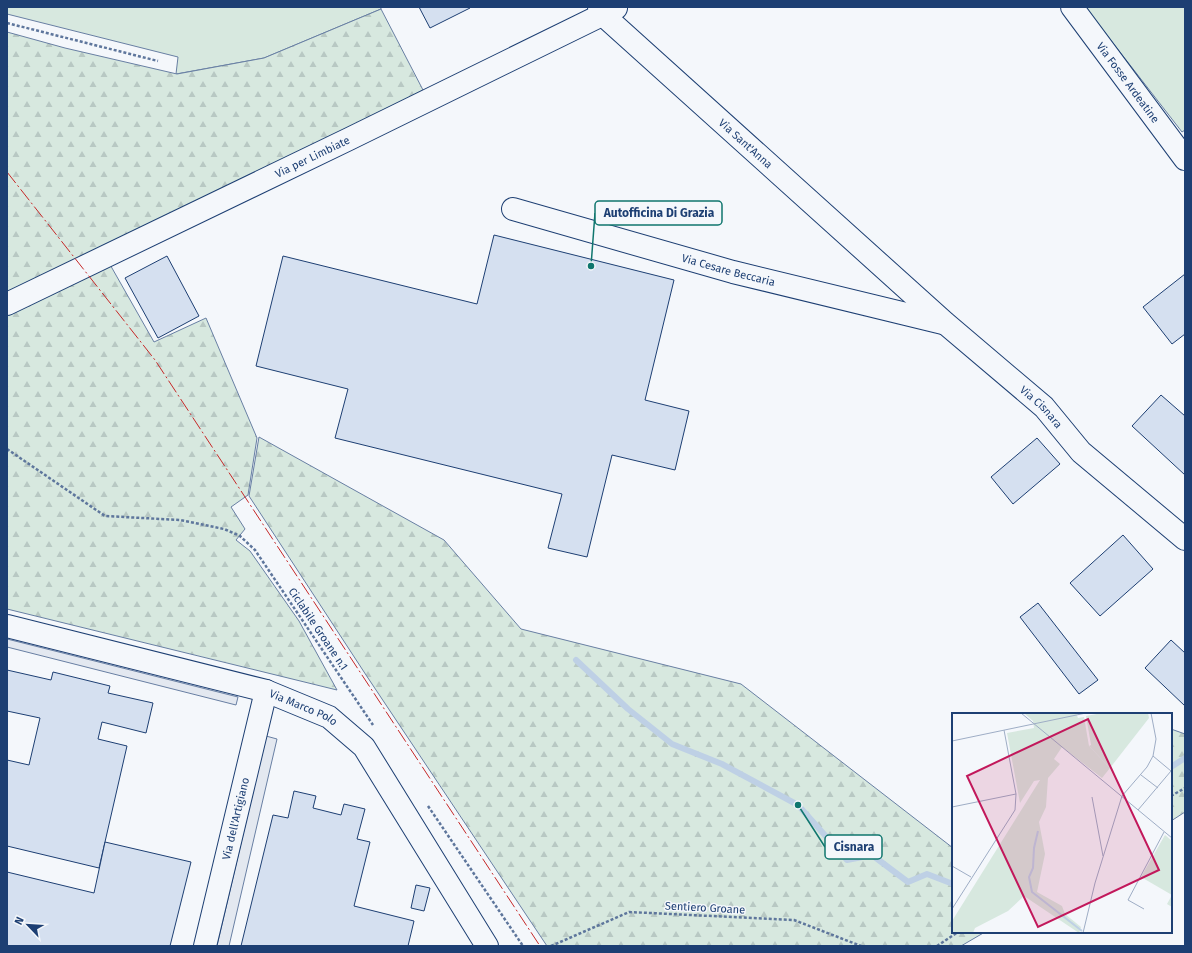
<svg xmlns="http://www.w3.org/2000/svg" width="1192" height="953" viewBox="0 0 1192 953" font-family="'Fira Sans',sans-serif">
	<defs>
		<pattern id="forest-firs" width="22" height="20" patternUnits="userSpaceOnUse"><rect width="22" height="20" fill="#d7e8df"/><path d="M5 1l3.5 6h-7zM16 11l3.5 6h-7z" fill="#b8c8c3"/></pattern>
	</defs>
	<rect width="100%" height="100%" fill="#f4f7fb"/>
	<g fill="#d7e8df" stroke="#687fa3">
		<polygon points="7,7 381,7 381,9 264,58 176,74 178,57 7,14"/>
		<polygon points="1085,7 1185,7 1185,130 1182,132"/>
	</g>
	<g fill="url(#forest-firs)" stroke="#687fa3">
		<polygon points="381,9 423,90 104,254 154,342 206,318 257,438 248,495 231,507 245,529 236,540 250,551 299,621 337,690 7,609 7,32 65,48 177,74 264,58"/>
		<polygon points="259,437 444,540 521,629 741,684 953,848 953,932 985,932 961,946 547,946 366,675 249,496"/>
		<polygon points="1171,729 1185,734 1185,812 1171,821"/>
	</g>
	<g fill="#e3e8f0" stroke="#687fa3">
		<polygon points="7,639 238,697 236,705 7,647"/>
		<polygon points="266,736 277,739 229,946 217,946"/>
	</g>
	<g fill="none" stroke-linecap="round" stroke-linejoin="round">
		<g stroke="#bed0e5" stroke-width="6">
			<polyline points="576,660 628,709 672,744 722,764 798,805 847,860 872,855 908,882 927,874 953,884"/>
			<polyline points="1171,767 1185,758"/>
		</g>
	</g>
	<g fill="#d5e0f0" stroke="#1d3f73">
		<polygon points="419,7 469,7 470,8 430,28"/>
		<polygon points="494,235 674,280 645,400 689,411 675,470 612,455 587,557 548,548 562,494 335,438 348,389 256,366 283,256 477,304"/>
		<polygon points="167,256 199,316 158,338 125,278"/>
		<polygon points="1185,274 1185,334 1172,344 1143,307"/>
		<polygon points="1161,395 1185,416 1185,475 1132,426"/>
		<polygon points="1037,438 1060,464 1013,504 991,477"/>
		<polygon points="1123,535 1153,569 1100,616 1070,583"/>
		<polygon points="1038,603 1098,680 1079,694 1020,617"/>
		<polygon points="1171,640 1185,653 1185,706 1145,668"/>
		<polygon points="7,670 51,680 53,672 110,686 108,693 153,703 146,733 102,722 98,739 127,746 99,868 7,846 7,760 29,765 40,718 7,711"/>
		<polygon points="294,791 316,796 313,808 341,815 344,804 365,809 357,839 370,842 354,906 414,921 408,946 241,946 273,815 288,818"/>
		<polygon points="105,842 191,862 170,946 7,946 7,872 94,893"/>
		<polygon points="416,885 430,888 424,911 411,908"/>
	</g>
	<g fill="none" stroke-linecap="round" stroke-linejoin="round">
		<g stroke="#1d3f73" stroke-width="24">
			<g id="minor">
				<path id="s1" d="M599 7 602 14 945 323 1044 407 1081 452 1185 539"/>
				<path id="s2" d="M1072 7 1185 159"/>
				<path id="s3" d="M513 209 733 272 943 323"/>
				<path id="s4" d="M7 304 349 139 616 8"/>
				<path id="s5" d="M7 626 266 691 329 717 364 747 487 946"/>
				<path id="s6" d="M205 946 266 691"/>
			</g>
		</g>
		<g stroke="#5e769c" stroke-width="2.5" stroke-dasharray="3 2" stroke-linecap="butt">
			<polyline points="7,23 158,61"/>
			<polyline points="7,449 105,516 180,520 224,529 240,536 255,550 373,725"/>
			<polyline points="1171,796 1185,788"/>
			<polyline points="428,806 523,946"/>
			<polyline points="551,946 629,912 794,920 861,946"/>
			<polyline points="937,946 958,932"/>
		</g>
		<use href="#minor" stroke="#f4f7fb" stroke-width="22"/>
		<polyline stroke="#c62828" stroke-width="1" stroke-dasharray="14 3 2 3" stroke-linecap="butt" points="7,172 155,360 540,946"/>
	</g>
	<g text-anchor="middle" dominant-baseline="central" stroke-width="3" stroke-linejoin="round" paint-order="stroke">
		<g font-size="11" fill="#1d3f73" stroke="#f4f7fb">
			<text stroke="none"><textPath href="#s2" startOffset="94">Via Fosse Ardeatine</textPath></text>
			<text stroke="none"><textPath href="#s1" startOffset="201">Via Sant'Anna</textPath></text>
			<text stroke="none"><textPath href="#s4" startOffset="339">Via per Limbiate</textPath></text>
			<text stroke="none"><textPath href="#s3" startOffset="224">Via Cesare Beccaria</textPath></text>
			<text stroke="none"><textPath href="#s1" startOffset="597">Via Cisnara</textPath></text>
			<text transform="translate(318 629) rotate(56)">Ciclabile Groane n.1</text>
			<text stroke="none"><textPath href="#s5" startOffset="308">Via Marco Polo</textPath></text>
			<text stroke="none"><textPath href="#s6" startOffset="131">Via dell'Artigiano</textPath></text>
			<text transform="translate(705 908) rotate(3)">Sentiero Groane</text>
		</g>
	</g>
	<g transform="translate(952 713)">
		<rect width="220" height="220" fill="#f4f7fb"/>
		<path d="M150 0H196L197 5 158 55 137 33 139 32 134 3ZM213 122 220 128V194L215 191 220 182 189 164Z" fill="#d7e8df"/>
		<path d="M72 0H124L126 5 132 4 137 33 158 55 150 65 110 34 102 46 108 51 96 65 94 94 87 109 93 141 85 179 110 193 113 201 129 214 127 220 72 183 56 198 23 215 21 220H0V208L88 67 82 68 68 90 55 20 82 15 81 8Z" fill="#d7e8df"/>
		<path fill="none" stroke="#bed0e5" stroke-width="2" d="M86 118 82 135 81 155 77 164 80 179 130 218"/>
		<path fill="none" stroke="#9eadc5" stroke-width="1" d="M69 0 220 125M0 28 134 0M189 62 206 75M140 84 151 143M0 94 64 81M186 97 219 58 201 43M0 153 19 164M0 196 63 97 64 81 52 17M192 196 176 187 212 119M131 220 143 170 170 83 195 54 201 43 204 26 199 0"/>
		<path fill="#c2185b" fill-opacity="0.15" stroke="#c2185b" stroke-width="2" d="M136 6 207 157 86 214 15 63Z"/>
		<rect width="220" height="220" fill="none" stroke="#1d3f73" stroke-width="2"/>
	</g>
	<path fill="none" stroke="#0f766e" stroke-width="1.5" d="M591 266L595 213M798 805L825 847"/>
	<g fill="#0f766e" stroke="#f4f7fb" stroke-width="1.5">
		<circle cx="591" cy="266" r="4"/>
		<circle cx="798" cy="805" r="4"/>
	</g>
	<g fill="#f4f7fb" stroke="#0f766e" stroke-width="1.5">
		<rect x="595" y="201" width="127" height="24" rx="4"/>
		<rect x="825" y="835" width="57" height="24" rx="4"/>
	</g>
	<g font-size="12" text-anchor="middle" font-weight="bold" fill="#1d3f73">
		<text x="659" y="217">Autofficina Di Grazia</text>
		<text x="854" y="851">Cisnara</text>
	</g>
	<rect width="1192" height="953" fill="none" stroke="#1d3f73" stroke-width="16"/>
	<g transform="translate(28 925) rotate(295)" stroke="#f4f7fb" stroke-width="3" paint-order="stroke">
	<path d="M0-3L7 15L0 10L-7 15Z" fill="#1d3f73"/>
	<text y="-6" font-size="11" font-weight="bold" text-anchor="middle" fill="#1d3f73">N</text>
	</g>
</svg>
